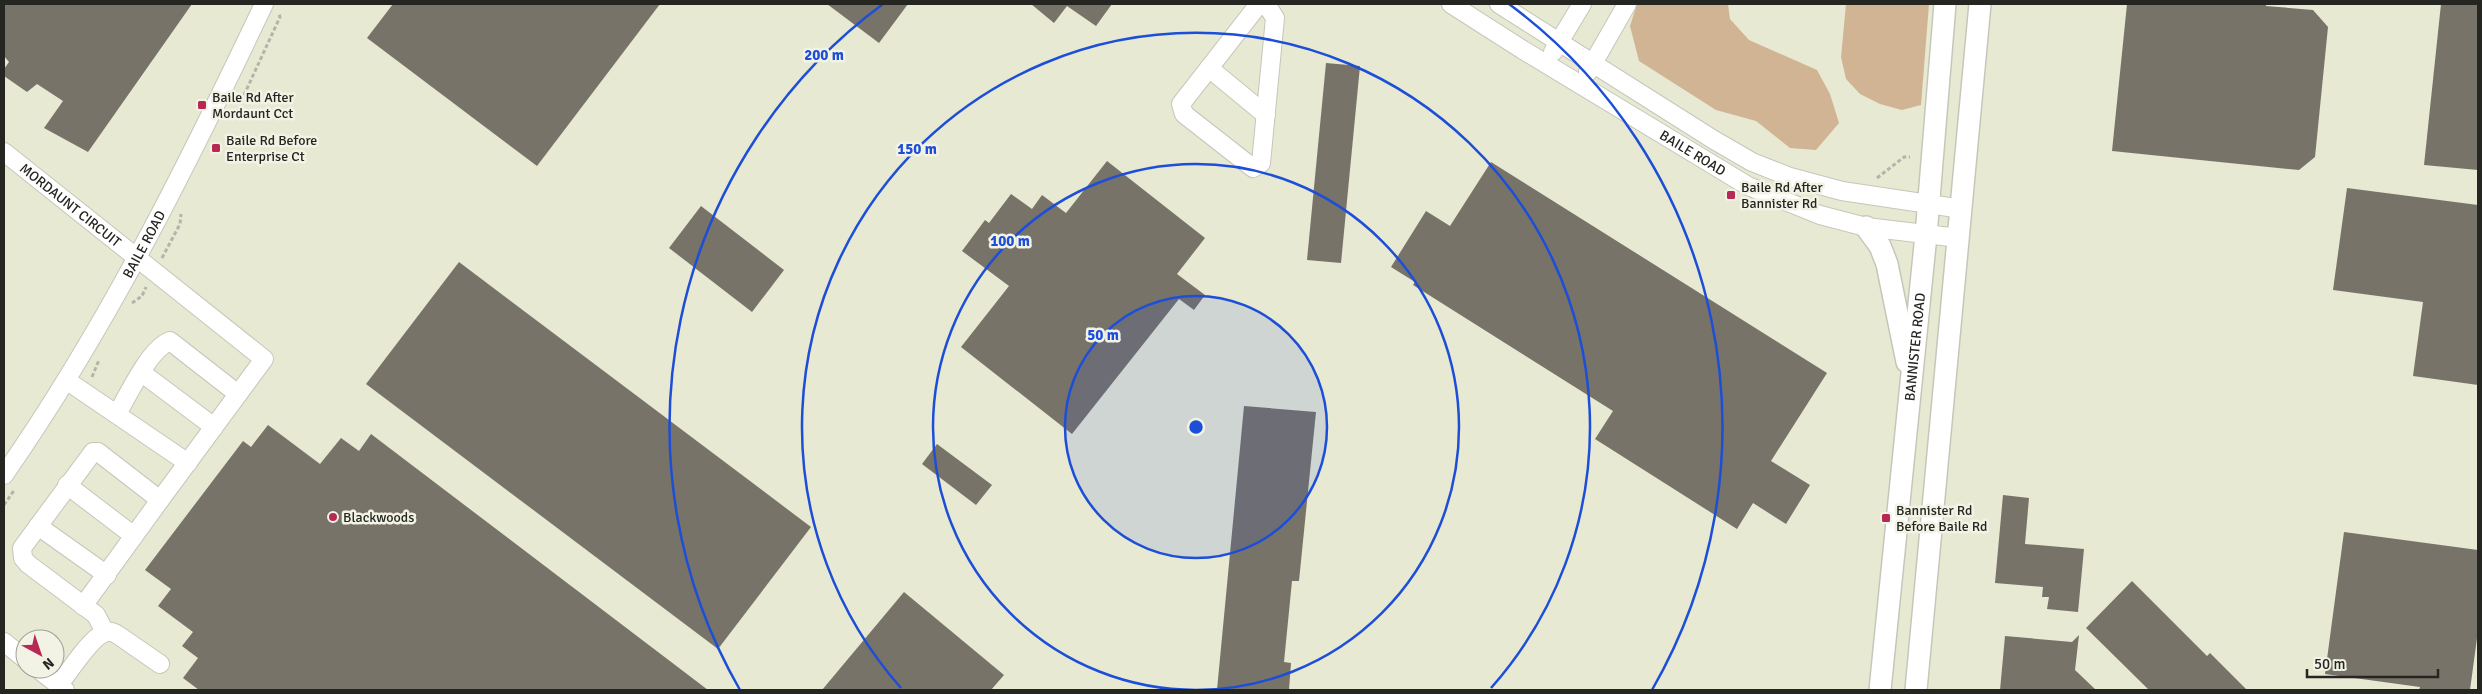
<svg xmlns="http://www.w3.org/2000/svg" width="2482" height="694" viewBox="0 0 2482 694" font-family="Signika,sans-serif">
	<rect width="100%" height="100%" fill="#f2f3e5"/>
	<path fill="#e7e9d3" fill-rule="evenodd" d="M4 4H2478V690H4ZM25 639H55V669H25Z"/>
	<g fill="#d1b494">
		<polygon points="1637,4 1728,4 1730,19 1749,40 1817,70 1830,94 1839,123 1816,150 1790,148 1756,121 1716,110 1639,61 1630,26"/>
		<polygon points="1846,4 1929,4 1921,105 1902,110 1880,104 1860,94 1846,79 1841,57"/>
	</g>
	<g fill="#787368">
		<polygon points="4,4 192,4 88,152 44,128 63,101 37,84 27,92 4,76 4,69 9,62 4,56"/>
		<polygon points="393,4 660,4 537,166 367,38"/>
		<polygon points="827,4 908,4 879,43"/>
		<polygon points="1031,4 1112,4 1096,26 1067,6 1054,23"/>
		<polygon points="2127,4 2266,4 2266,6 2313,10 2328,27 2315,157 2299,170 2112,151"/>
		<polygon points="2441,4 2478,4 2478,170 2424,165"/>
		<polygon points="1326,63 1360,66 1341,263 1307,260"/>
		<polygon points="1107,161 1205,238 1177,274 1205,295 1194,310 1179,299 1072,434 961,347 1009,286 962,251 985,220 989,223 1011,194 1032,209 1042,195 1066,213"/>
		<polygon points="1491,162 1827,373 1771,461 1810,485 1786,524 1753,503 1737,529 1595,439 1613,411 1413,285 1415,282 1391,267 1426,211 1450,226"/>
		<polygon points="2347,188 2478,205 2478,385 2413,376 2423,302 2333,290"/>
		<polygon points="701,206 784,270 752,312 669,248"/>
		<polygon points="459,262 811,527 718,649 366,384"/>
		<polygon points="1244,406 1316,412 1299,581 1292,581 1284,662 1291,663 1289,690 1217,690"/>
		<polygon points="268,425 320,464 341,438 359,451 371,434 708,690 199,690 183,678 198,658 182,646 193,632 158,606 171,589 145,570 243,441 251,447"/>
		<polygon points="937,444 992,485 976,505 922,464"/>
		<polygon points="2003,495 2029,498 2025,544 2084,549 2078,612 2047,609 2049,597 2042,597 2043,587 1995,583"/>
		<polygon points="2344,532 2478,550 2478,631 2470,690 2419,690 2420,687 2325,674"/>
		<polygon points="2132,581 2207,656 2210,653 2247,690 2149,690 2086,628"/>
		<polygon points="904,592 1004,675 991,690 822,690"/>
		<polygon points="2079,635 2075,670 2096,690 2000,690 2005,636 2072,642"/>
	</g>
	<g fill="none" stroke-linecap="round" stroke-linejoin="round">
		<g stroke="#c6c7ba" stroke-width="20">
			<g id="minor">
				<polyline points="1259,4 1181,104 1184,114 1253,168 1261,163 1275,18 1266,4"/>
				<path id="s1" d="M1451 4 1523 50 1748 186 1820 215 1866 227 1959 238"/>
				<polyline points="1499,4 1714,140 1752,162 1790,177 1842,191 1962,209"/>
				<polyline points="1553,52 1582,4"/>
				<polyline points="1209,68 1266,115"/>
				<polyline points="1588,72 1627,4"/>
				<path id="s2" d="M4 152 264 359 160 500 98 452H93L22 548 23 558 28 564 96 615 105 632"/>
				<polyline points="142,373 214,427"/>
				<polyline points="66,380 188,463"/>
				<path d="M117 414C129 394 149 349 170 341L238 394"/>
				<path id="s3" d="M4 475C107 327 187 166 264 4"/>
				<polyline points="67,485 134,536"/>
				<polyline points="38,526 107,575"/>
				<polyline points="83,606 160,500"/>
				<polyline points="4,642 25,659"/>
				<polyline points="38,669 65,690"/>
				<path d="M59 685C68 673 93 634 107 632 112 631 115 633 118 635L160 664"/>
			</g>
		</g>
		<g stroke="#c6c7ba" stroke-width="24">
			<g id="major">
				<polyline points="1866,227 1880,246 1887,264 1907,362"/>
				<path id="s4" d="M1880 690 1926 235 1945 4"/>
				<polyline points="1916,690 1980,4"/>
			</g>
		</g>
		<g stroke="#b4b5aa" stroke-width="3" stroke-dasharray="4 2.5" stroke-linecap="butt">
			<polyline points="238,98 244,95 280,17 279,14"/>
			<polyline points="1877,178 1904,157 1910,157"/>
			<polyline points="162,258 180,224 181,214"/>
			<polyline points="132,303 142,296 146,287"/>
			<polyline points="92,377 99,360"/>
			<polyline points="4,505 15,489"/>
		</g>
		<use href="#minor" stroke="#fff" stroke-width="18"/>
		<use href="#major" stroke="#fff" stroke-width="21"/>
	</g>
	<circle cx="1196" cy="427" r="131" fill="#1d4ed8" fill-opacity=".12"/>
	<g fill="none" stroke="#1d4ed8" stroke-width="2.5">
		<circle cx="1196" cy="427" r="131"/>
		<circle cx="1196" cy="427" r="263"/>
		<path d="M901 688A394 394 0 1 1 1491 688"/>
		<path d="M740 690A526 526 0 0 1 883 4M1509 4A526 526 0 0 1 1652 690"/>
	</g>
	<g fill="#b82854" stroke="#f2f3e5" stroke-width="2">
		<rect x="197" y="100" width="10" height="10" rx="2.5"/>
		<rect x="211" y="143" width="10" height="10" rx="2.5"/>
		<rect x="1726" y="190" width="10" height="10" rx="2.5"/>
		<circle cx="333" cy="517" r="5"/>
		<rect x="1881" y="513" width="10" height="10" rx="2.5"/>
	</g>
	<g text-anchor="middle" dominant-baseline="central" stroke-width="5" stroke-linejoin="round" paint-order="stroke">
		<g font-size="14" fill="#252621" stroke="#f2f3e5" text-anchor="start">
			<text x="212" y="97">Baile Rd After<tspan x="212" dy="16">Mordaunt Cct</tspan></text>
			<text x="226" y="140">Baile Rd Before<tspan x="226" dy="16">Enterprise Ct</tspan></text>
			<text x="1741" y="187">Baile Rd After<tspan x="1741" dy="16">Bannister Rd</tspan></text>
			<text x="1896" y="510">Bannister Rd<tspan x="1896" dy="16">Before Baile Rd</tspan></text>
			<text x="343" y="517">Blackwoods</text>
		</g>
		<g font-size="14" fill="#252621" stroke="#f2f3e5">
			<text stroke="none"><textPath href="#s1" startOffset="284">BAILE ROAD</textPath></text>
			<text stroke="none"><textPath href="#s2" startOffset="85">MORDAUNT CIRCUIT</textPath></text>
			<text stroke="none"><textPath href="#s3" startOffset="270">BAILE ROAD</textPath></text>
			<text stroke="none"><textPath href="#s4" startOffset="345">BANNISTER ROAD</textPath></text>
		</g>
	</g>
	<circle cx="1196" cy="427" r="8" fill="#1d4ed8" stroke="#f2f3e5" stroke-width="2.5"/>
	<g font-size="15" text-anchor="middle" font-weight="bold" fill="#1d4ed8" stroke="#f2f3e5" stroke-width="5" stroke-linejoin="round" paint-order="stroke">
		<text x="824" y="60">200 m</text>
		<text x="917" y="154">150 m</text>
		<text x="1010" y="246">100 m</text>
		<text x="1103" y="340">50 m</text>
	</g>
	<rect width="2482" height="694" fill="none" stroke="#252621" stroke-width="10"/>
	<g transform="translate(40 654) rotate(140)"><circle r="24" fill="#f2f3e5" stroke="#a0a197"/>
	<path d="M0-4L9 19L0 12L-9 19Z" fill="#b82854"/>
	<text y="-8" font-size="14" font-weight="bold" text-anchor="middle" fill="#252621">N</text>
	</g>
	<path d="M2307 669v8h131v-8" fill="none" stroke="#252621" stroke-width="2.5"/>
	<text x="2314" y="669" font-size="15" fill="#252621" stroke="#f2f3e5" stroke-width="4" paint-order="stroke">50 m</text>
</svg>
